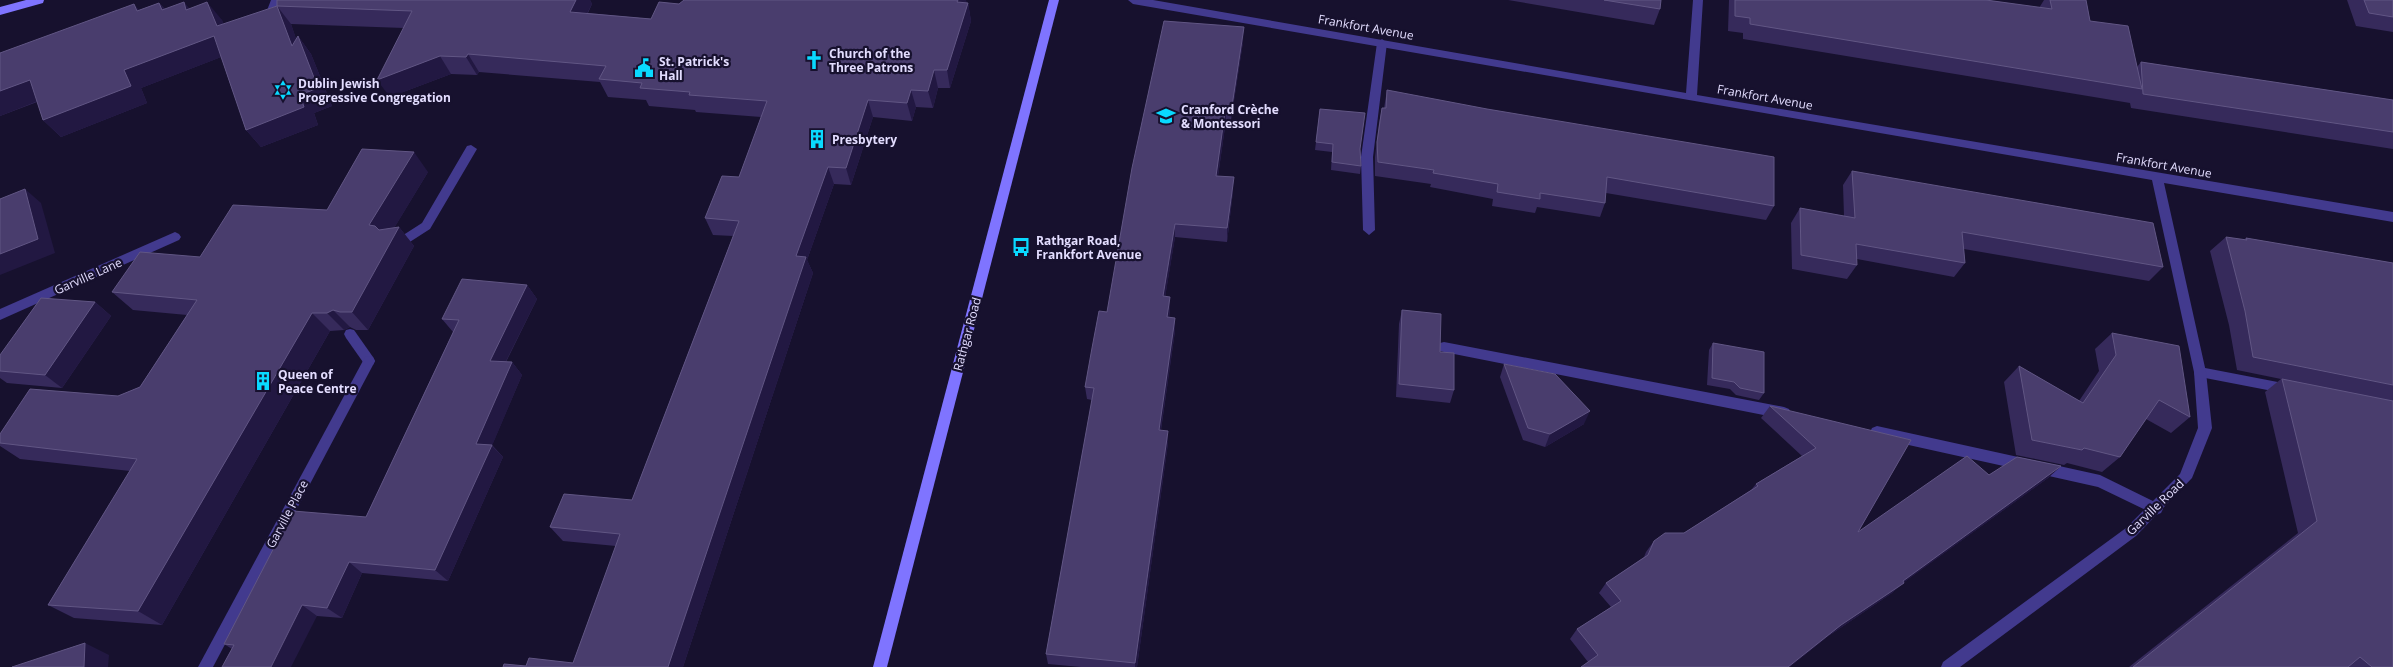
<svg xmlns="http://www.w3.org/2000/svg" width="2393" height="667" viewBox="0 0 2393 667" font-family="'Open Sans',sans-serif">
	<rect width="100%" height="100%" fill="#17112e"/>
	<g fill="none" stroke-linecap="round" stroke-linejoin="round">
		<g fill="#423a8e" fill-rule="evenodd">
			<path d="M271 0H281C277 11 273 25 258 22L257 19 266 13Z"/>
			<polygon points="1382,39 1387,43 1373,157 1375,230 1369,235 1363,230 1361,157 1377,43"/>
			<polygon points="471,145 477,149 430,229 402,247 394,247 392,244 394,241 422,223 467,146"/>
			<polygon points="350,329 354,330 373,357 375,361 373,365 365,365 346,338 344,334 346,330"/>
			<polygon points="1444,342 1784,407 1789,409 1791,413 1789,417 1784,419 1444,352 1440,351 1438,347 1440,343"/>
			<polygon points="2200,367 2288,384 2293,385 2294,389 2293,393 2288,394 2200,377 2195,376 2194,372 2195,368"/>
			<polygon points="1877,426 2100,475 2161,505 2163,509 2161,513 2156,515 2098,487 1877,438 1872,436 1870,432 1872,428"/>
		</g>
		<g fill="#423a8e" fill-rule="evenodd">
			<polygon points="1128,0 1153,0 1686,93 1693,0 1703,0 1697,95 2393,212 2393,222 2164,183 2206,372 2212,428 2192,478 2136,536 1960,667 1941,667 1943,662 2126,528 2180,474 2198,428 2194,372 2152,180 1133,4"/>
			<polygon points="175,232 179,234 181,237 179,240 0,320 0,309"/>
			<polygon points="369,356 373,357 375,361 373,365 213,667 198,667 365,357"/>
		</g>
		<g fill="#7f74ff" fill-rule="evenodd">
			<polygon points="26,0 44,0 43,3 0,15 0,7"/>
			<polygon points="1049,0 1059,0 887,667 873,667"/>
		</g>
	</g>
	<g fill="#362a5b">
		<polygon points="277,0 590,0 592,4 588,13 651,19 679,4 967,3 966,3 968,3 971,21 950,88 938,88 933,108 916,107 912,121 873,117 851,185 834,184 807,260 813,273 683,667 503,667 573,663 616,546 563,541 550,527 632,500 733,236 713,235 705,218 739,177 761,117 696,112 695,110 649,106 646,100 608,97 600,82 479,72 477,75 451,74 390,97 404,28 291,24 296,39 298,36 311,54 332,106 314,113 318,125 261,147 246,130 221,57 141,88 147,103 61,137 43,120 37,102 0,116 0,53 139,10 159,3 165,9 189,9 222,20 223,24 277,6"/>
		<polygon points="1508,0 1661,0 1660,9 1654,25"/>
		<polygon points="1729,0 1986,0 2039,8 2044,0 2086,0 2090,21 2137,67 2141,62 2393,100 2393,149 2131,108 2130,103 1743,39 1743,33 1728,31"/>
		<polygon points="2347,0 2393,0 2393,32 2356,26"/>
		<polygon points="1243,42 1231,120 1226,120 1218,176 1233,191 1227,242 1175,237 1165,297 1170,310 1169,318 1175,318 1175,331 1161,430 1168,443 1137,667 1081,667 1048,664 1046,654 1092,400 1087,399 1085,387 1107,312"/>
		<polygon points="1387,90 1774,206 1766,220 1606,193 1605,203 1600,217 1537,207 1535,213 1492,206 1493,199 1430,187 1431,184 1375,176 1375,157 1379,123 1382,108 1384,108"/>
		<polygon points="1320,109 1361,166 1360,174 1331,170 1332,152 1315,150"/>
		<polygon points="1852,171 2163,267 2149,281 1964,249 1965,263 1954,277 1857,259 1857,265 1847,279 1792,269 1791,223 1800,208 1844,216 1843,185"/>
		<polygon points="428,172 394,228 399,227 414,246 368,330 356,330 350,327 344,330 330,331 162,625 74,618 48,605 130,471 20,459 0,446 0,434 118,396 140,387 187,315 133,310 112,292 200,257 327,210"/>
		<polygon points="2226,237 2244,240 2246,238 2393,263 2393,667 2129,667 2298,533 2265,392 2281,379 2237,370 2229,325 2210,251"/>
		<polygon points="527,285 537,299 506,362 512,362 522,375 492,445 503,457 448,581 362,573 342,618 317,616 232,649 224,644 366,517 453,332 442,319"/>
		<polygon points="95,302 111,316 62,388 7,383 0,378 0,355"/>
		<polygon points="1402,310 1440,352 1454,390 1450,403 1396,397 1399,324"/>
		<polygon points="2112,333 2190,417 2171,433 2146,419 2120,457 2102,472 2067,463 2064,465 2016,455 2004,382 2019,366 2079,401 2099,371 2095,349"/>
		<polygon points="1713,343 1764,393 1759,400 1736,395 1730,389 1707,385 1709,350"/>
		<polygon points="1504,364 1584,424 1545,447 1523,440 1500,377"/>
		<polygon points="1770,406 1911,440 1858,532 1989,475 2061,466 2048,478 1904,582 1892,593 1830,635 1588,662 1570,639 1577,629 1611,607 1599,593 1606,583 1644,557 1646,552 1654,541 1684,533 1751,490 1756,484 1802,456 1761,418"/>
	</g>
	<g fill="#221842">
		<polygon points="576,0 590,0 592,4 579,29 570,12"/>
		<polygon points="958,0 966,0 967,3 961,20 957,2"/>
		<polygon points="184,2 199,20 186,10"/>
		<polygon points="207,2 222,20 231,44 217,26"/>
		<polygon points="159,3 174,21 162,10"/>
		<polygon points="968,3 971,21 950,88 947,70"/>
		<polygon points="134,4 149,21 137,11"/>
		<polygon points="277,6 291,24 305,64 292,46"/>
		<polygon points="1244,27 1243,42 1231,120 1232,106"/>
		<polygon points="214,36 229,54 141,88 147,103 61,137 43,120 124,70"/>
		<polygon points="298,36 311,54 332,106 314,113 318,125 261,147 246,130"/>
		<polygon points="468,54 479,72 477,75 466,57"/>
		<polygon points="440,56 451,74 390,97 377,80"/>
		<polygon points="934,70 938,88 933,108 928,91"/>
		<polygon points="30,80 48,97 0,116 0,91"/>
		<polygon points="911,90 916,107 912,121 907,103"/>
		<polygon points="868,100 873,117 851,185 846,168"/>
		<polygon points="1226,105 1226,120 1216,190 1216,176"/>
		<polygon points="414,152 428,172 387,240 399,227 414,246 368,330 352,312 369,225"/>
		<polygon points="828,167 834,184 807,260 813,273 683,667 668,667 796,256"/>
		<polygon points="1234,177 1233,191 1227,242 1227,228"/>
		<polygon points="25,189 41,203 55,253 0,275 0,254"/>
		<polygon points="1175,224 1175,237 1163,310 1163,296"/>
		<polygon points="527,285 537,299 500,373 490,361"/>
		<polygon points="1170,297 1170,310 1167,330 1167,317"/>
		<polygon points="95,302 111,316 62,388 45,375"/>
		<polygon points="333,310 350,327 344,330 327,313"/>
		<polygon points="312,313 330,331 162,625 138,611"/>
		<polygon points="1175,318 1175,331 1159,442 1159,430"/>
		<polygon points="512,362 522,375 492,446 503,457 448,581 435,570 476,444"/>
		<polygon points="1590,411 1584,424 1545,447 1550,434"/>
		<polygon points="1168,431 1168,443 1137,667 1135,667 1135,663"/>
		<polygon points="2061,466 2048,478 1892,591 1904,583 1892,593 1830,635 1790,667 1788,667 1841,625"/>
		<polygon points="349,562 362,573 342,618 327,608"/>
		<polygon points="302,605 317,616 291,667 271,667"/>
		<polygon points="85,643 109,655 108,667 84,667"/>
	</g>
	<g fill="#493d6d" stroke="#615684">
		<polygon points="277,0 576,0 570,12 651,19 659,2 679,4 684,0 958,0 957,2 968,3 947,70 934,70 928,91 911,90 907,103 868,100 846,168 828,167 796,256 806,257 668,667 503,667 504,664 526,666 529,658 573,663 620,534 550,527 564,494 632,500 739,221 705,218 722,176 739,177 767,101 689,95 690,92 640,88 642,83 599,79 606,66 468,54 466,57 440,56 377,80 412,11 277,6 292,46 298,36 318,88 300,95 304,107 246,130 214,36 124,70 131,86 43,120 30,80 0,91 0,53 134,4 137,11 159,3 162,10 184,2 186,10 207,2 217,26 277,6"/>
		<polygon points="1604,0 1661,0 1660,9"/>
		<polygon points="1735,0 1986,0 2052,9 2050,0 2086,0 2090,21 2128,26 2142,89 1750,24 1750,18 1735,16"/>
		<polygon points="2364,0 2393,0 2393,17 2369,13"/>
		<polygon points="1164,21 1244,27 1232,106 1226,105 1216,176 1234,177 1227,228 1175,224 1163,296 1170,297 1167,317 1175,318 1159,430 1168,431 1135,663 1046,654 1094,388 1085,387 1092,348 1099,311 1107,312 1132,168"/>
		<polygon points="2141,62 2393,100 2393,132 2143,94"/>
		<polygon points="1387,90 1487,109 1774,157 1774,206 1607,177 1605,203 1540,193 1540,199 1497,192 1498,184 1433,173 1434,170 1378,162 1377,142 1382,108 1386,108"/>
		<polygon points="1320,109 1365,113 1360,149 1361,166 1332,162 1333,144 1316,142"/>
		<polygon points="362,149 414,152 369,225 375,226 379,230 399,227 352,312 340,312 333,310 327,313 312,313 138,611 48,605 137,459 0,443 0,434 30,389 118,396 140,387 197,300 112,292 140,252 200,257 233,205 327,210"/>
		<polygon points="1852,171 2153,223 2163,267 1962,232 1965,263 1856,244 1857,265 1801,255 1800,208 1855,218"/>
		<polygon points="25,189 38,239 0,254 0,199"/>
		<polygon points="2226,237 2247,240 2246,238 2393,263 2393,385 2253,357 2245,311"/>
		<polygon points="462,279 527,285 490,361 512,362 476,444 492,445 435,570 349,562 327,608 302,605 271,667 222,667 234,645 224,644 293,511 366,517 459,320 442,319"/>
		<polygon points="41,298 95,302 45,375 0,371 0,355"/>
		<polygon points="1402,310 1441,314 1440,352 1454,353 1454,390 1399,384"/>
		<polygon points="2112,333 2179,346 2190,417 2159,400 2120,457 2084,448 2082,450 2032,440 2019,366 2083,403 2116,355"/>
		<polygon points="1713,343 1764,352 1764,393 1740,388 1734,382 1712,378"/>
		<polygon points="1504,364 1555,374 1590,411 1550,434 1528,428"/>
		<polygon points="2282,379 2393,401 2393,667 2372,667 2360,657 2348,667 2133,667 2317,521"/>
		<polygon points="1770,406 1911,440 1858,532 1967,456 1989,475 2017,457 2061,466 1903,581 1904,583 1841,625 1788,667 1581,667 1598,655 1577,629 1621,601 1606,583 1648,555 1654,541 1665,533 1684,533 1758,486 1756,484 1816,448"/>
		<polygon points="85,643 84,667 12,667"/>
	</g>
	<defs>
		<g id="church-bare" transform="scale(1.5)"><path d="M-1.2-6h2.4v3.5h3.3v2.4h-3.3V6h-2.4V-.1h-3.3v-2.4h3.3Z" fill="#09d9ff" stroke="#17112e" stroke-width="2.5" paint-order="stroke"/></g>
		<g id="civic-bare" transform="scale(1.5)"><path d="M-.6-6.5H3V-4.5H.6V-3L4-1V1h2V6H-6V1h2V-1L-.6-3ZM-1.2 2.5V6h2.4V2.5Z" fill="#09d9ff" stroke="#17112e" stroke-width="2.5" paint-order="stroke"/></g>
		<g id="synagogue-bare" transform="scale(1.5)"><path d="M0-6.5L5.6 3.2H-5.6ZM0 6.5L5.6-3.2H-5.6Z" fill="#09d9ff" stroke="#17112e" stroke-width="2.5" paint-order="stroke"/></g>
		<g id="school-bare" transform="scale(1.5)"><path d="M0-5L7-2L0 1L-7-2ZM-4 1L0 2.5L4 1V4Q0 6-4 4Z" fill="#09d9ff" stroke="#17112e" stroke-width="2.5" paint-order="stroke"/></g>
		<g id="building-bare" transform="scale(1.5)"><path d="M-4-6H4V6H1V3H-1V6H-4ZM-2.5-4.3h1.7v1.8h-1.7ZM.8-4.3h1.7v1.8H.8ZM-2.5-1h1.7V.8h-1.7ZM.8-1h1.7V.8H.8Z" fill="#09d9ff" stroke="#17112e" stroke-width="2.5" paint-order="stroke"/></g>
		<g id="bus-bare" transform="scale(1.5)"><path d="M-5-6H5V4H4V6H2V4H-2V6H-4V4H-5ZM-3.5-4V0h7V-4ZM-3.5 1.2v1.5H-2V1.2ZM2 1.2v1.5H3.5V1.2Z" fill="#09d9ff" stroke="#17112e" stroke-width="2.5" paint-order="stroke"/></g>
	</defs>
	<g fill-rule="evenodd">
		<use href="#church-bare" x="814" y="60"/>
		<use href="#civic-bare" x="644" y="68"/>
		<use href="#synagogue-bare" x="283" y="90"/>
		<use href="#school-bare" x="1166" y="116"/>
		<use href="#building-bare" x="817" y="139"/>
		<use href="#bus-bare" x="1021" y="247"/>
		<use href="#building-bare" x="263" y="381"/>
	</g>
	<g text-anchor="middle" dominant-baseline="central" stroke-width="4.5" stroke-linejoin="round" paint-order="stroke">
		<g font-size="12" fill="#e3ddff" stroke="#17112e">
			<text transform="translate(1366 27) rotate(10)">Frankfort Avenue</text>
			<text transform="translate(1765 97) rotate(10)">Frankfort Avenue</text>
			<text transform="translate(2164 165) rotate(10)">Frankfort Avenue</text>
			<text transform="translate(88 276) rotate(-24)">Garville Lane</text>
			<text transform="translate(967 334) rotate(-75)">Rathgar Road</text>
			<text transform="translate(2155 507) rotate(-44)">Garville Road</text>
			<text transform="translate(287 514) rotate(-62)">Garville Place</text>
		</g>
		<g font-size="12" font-weight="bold" fill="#e3ddff" stroke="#17112e" text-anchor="start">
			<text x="829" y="53">Church of the<tspan x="829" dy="14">Three Patrons</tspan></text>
			<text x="659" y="61">St. Patrick's<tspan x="659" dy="14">Hall</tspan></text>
			<text x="298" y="83">Dublin Jewish<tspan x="298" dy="14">Progressive Congregation</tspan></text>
			<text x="1181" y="109">Cranford Crèche<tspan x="1181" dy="14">&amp; Montessori</tspan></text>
			<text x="832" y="139">Presbytery</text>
			<text x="1036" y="240">Rathgar Road,<tspan x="1036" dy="14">Frankfort Avenue</tspan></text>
			<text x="278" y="374">Queen of<tspan x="278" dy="14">Peace Centre</tspan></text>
		</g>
	</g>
</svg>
